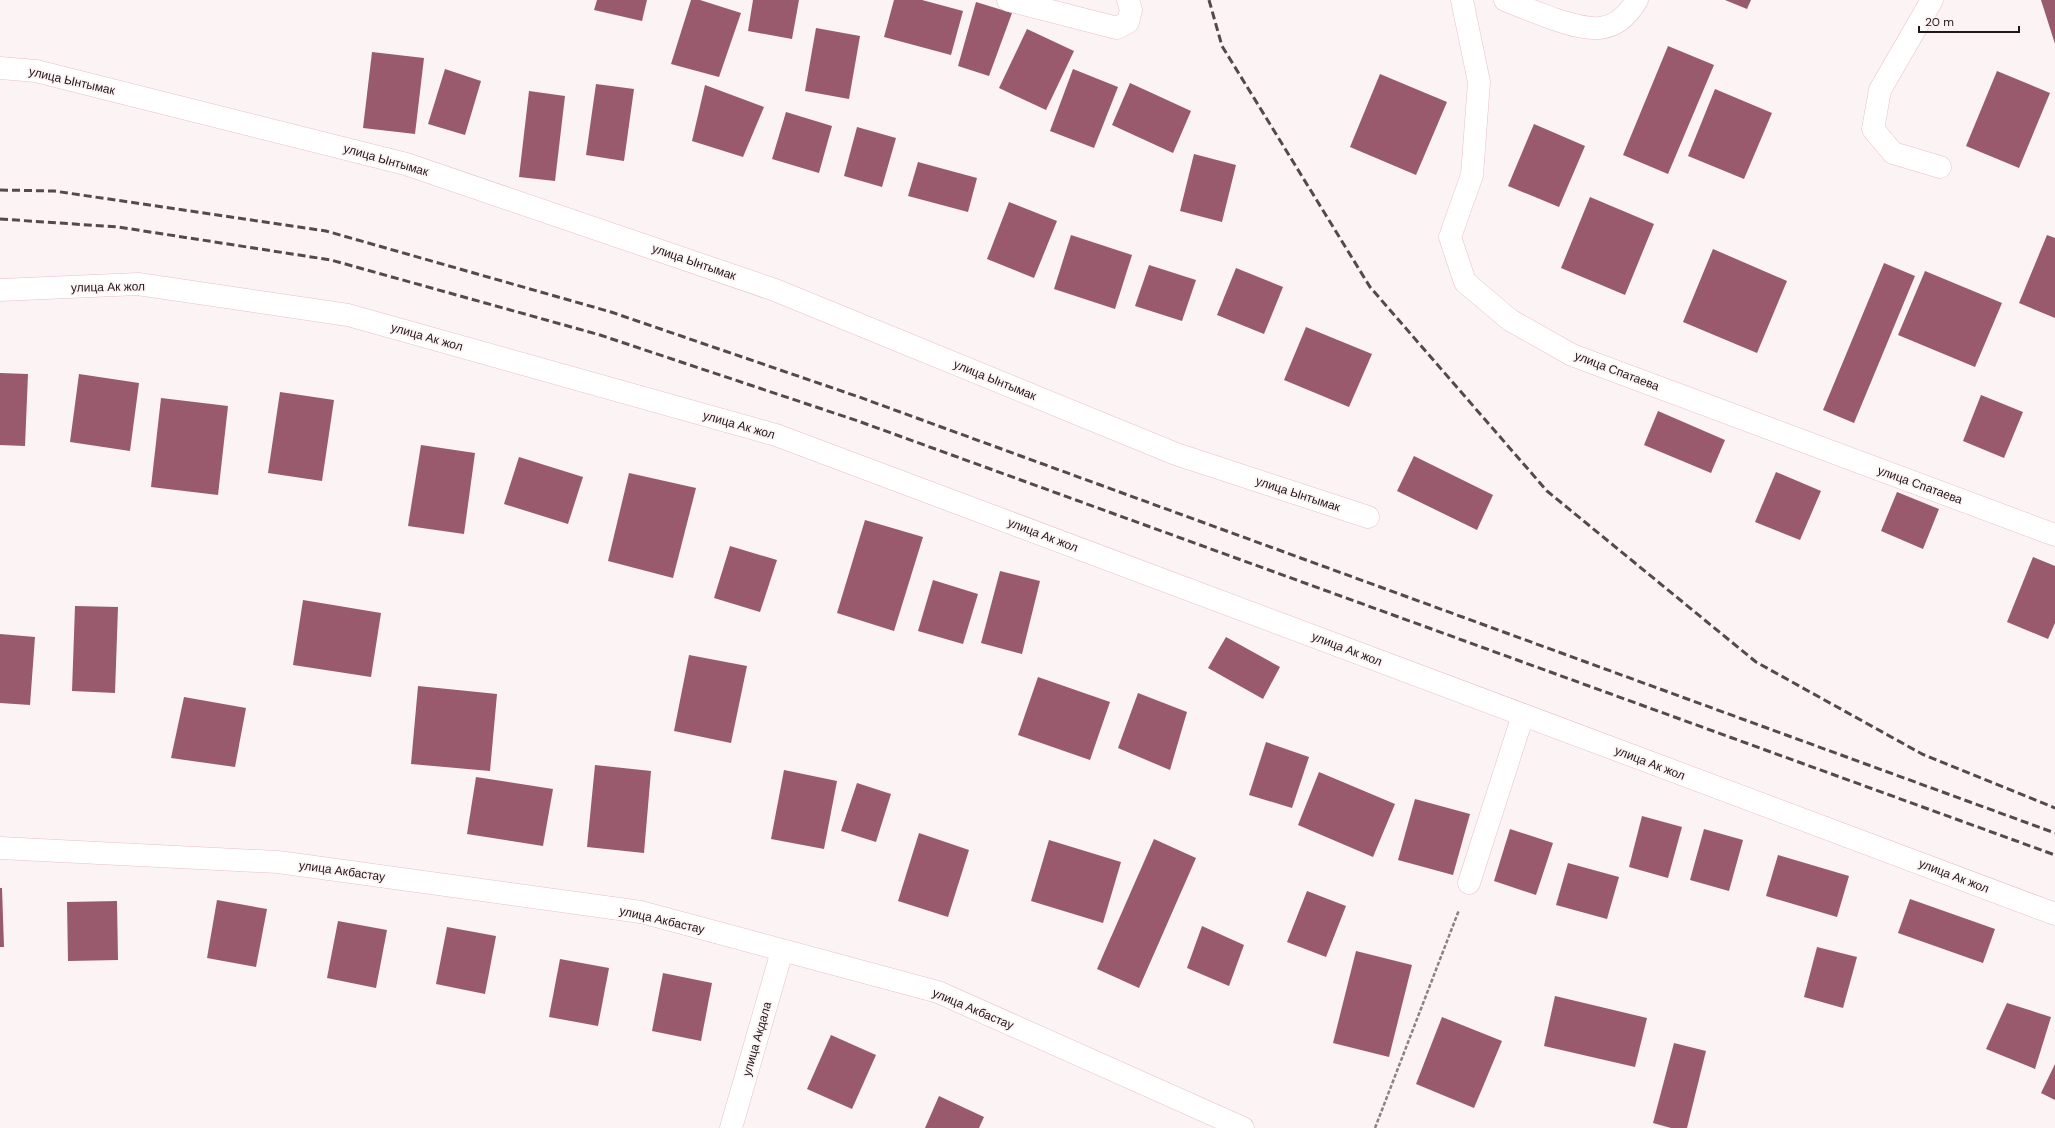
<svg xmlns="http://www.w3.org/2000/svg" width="2055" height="1128" viewBox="0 0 2055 1128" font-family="'DM Sans',sans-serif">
	<rect width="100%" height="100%" fill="#fcf3f5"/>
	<g fill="#995a6e">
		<polygon points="597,0 647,0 642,21 594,10"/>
		<polygon points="691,0 700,0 741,13 719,77 671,64"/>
		<polygon points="753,0 799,0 792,39 748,31"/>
		<polygon points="894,0 922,0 963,11 951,55 884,37"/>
		<polygon points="1725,0 1751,0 1747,9"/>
		<polygon points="2041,0 2055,0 2055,44"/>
		<polygon points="976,2 1012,13 989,76 958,66"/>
		<polygon points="816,28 860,36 849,99 805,91"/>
		<polygon points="1027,29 1074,51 1046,110 999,88"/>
		<polygon points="1668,46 1714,65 1668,174 1623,155"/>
		<polygon points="372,52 424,58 415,134 363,128"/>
		<polygon points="445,69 481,81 465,135 428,124"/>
		<polygon points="1073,69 1118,87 1094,148 1050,131"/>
		<polygon points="1997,71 2050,93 2019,168 1966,146"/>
		<polygon points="1380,74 1447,102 1416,175 1350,147"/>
		<polygon points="1130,83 1191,111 1173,153 1112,125"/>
		<polygon points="596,84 634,89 624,161 586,155"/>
		<polygon points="705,85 764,107 743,157 692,141"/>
		<polygon points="1715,89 1772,113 1744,179 1688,156"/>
		<polygon points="529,91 565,96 555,181 519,177"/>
		<polygon points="786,112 832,126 819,173 772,159"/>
		<polygon points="1534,124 1585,146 1559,207 1508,186"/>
		<polygon points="857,127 896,138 882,187 844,176"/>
		<polygon points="1194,154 1236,165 1222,222 1180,211"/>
		<polygon points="918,162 977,178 968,212 908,196"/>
		<polygon points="1590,197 1654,224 1625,295 1561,268"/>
		<polygon points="1009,202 1057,221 1034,278 987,259"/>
		<polygon points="1071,235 1132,255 1115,309 1054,289"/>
		<polygon points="2047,235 2055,238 2055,318 2019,303"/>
		<polygon points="1713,249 1787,281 1757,353 1683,322"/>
		<polygon points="1884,263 1915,276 1854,423 1823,410"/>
		<polygon points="1149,265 1196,280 1182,321 1135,306"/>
		<polygon points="1236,268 1283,287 1264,334 1217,315"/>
		<polygon points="1925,271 2002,303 1975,367 1898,335"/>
		<polygon points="1306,327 1372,354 1349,407 1284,380"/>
		<polygon points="0,373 28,374 25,446 0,445"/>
		<polygon points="79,374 139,383 130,451 70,442"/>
		<polygon points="280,392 334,400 322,481 268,473"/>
		<polygon points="1981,395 2023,412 2004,458 1963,441"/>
		<polygon points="161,398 228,406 218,495 151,487"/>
		<polygon points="1658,411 1725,440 1711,473 1644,445"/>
		<polygon points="421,445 475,453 464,534 408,526"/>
		<polygon points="1414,456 1493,495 1477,530 1397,491"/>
		<polygon points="519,457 583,477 568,524 504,504"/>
		<polygon points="1776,472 1821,491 1800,540 1755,522"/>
		<polygon points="629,473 696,488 673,578 608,561"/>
		<polygon points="1897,492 1939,509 1923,549 1881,531"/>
		<polygon points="865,520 923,537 894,631 837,613"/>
		<polygon points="730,546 777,560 760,612 714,598"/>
		<polygon points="2033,557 2055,566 2055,623 2048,639 2007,622"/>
		<polygon points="1000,571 1040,581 1022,654 981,643"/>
		<polygon points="933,580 978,594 963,644 918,631"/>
		<polygon points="303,600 381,613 371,677 293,665"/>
		<polygon points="75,606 118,607 115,693 72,691"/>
		<polygon points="0,634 35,637 30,705 0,703"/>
		<polygon points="1226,637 1280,667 1263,699 1208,668"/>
		<polygon points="689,655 747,666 731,743 674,731"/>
		<polygon points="1038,677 1110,702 1090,760 1018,735"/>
		<polygon points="418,686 497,694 490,771 411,764"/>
		<polygon points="1138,693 1187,712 1170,770 1118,748"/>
		<polygon points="184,697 246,708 235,767 171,758"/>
		<polygon points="1266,742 1309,757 1292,808 1249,795"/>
		<polygon points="595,765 651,771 644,853 587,847"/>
		<polygon points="784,770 837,781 824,849 771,839"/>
		<polygon points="1319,772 1395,804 1373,857 1298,825"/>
		<polygon points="476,777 553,789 543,846 467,834"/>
		<polygon points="857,783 891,794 876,842 841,831"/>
		<polygon points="1415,799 1470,814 1453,875 1398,860"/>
		<polygon points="1642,816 1682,827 1668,878 1629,867"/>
		<polygon points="1510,829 1553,843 1536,895 1494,881"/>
		<polygon points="1704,829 1743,840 1729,891 1690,880"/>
		<polygon points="919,833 969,850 948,917 898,901"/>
		<polygon points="1154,839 1196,858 1139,988 1097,969"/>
		<polygon points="1049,840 1121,862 1103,923 1031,901"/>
		<polygon points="1778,855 1849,876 1837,917 1766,896"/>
		<polygon points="1568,863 1619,877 1607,919 1556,905"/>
		<polygon points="0,888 2,888 4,947 0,947"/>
		<polygon points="1307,891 1346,906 1326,957 1287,942"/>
		<polygon points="1910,899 1995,929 1983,963 1898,933"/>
		<polygon points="217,900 267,909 256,967 207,958"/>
		<polygon points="117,901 118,960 68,961 67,902"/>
		<polygon points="338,921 387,930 376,988 327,978"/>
		<polygon points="1202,926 1244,945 1229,986 1187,968"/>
		<polygon points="447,927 496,936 485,994 436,984"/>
		<polygon points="1817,947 1857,957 1843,1008 1804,997"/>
		<polygon points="1356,951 1412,965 1389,1057 1333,1043"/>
		<polygon points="560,959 609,968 598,1026 549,1017"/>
		<polygon points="663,973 712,983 701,1041 652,1031"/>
		<polygon points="1555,996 1647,1018 1635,1067 1544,1046"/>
		<polygon points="2007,1003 2051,1017 2035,1069 1986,1049"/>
		<polygon points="1442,1017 1502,1041 1474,1108 1416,1084"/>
		<polygon points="831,1035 876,1055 852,1109 807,1089"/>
		<polygon points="1674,1043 1706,1051 1687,1128 1671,1128 1653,1123"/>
		<polygon points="2055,1064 2055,1100 2041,1093"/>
		<polygon points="939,1096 984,1117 979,1128 925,1128"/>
	</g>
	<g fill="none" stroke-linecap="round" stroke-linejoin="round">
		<g stroke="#e7c0ca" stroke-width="23">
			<g id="minor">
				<polyline points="1008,0 1117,28 1128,22 1131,10 1128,0"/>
				<polyline points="1462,0 1479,82 1472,175 1450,237 1465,282 1510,320 1572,355 2055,535"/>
				<path d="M1505 0C1521 7 1538 13 1554 19 1590 31 1615 37 1637 0"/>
				<polyline points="1932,0 1880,90 1873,129 1893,153 1940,167"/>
				<polyline points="0,68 36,71 406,164 775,290 1176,454 1368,517"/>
				<polyline points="0,290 138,284 348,315 776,435 2055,914"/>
				<polyline points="0,848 278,862 641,912 938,992 1243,1128"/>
				<polyline points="1469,883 1523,715"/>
				<polyline points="731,1128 782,951"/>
			</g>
		</g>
		<polyline stroke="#8b8083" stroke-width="2.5" stroke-dasharray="4 2" stroke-linecap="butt" points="1375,1128 1459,910"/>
		<use href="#minor" stroke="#fff" stroke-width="22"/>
		<g stroke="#55494b" stroke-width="3" stroke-dasharray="8 4" stroke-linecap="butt">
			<polyline points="1209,0 1222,46 1370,287 1547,491 1756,662 1922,754 2055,808"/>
			<polyline points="0,190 54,191 326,231 611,312 859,397 2055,833"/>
			<polyline points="0,219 118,227 331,260 600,335 858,421 2055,855"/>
		</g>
	</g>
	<g text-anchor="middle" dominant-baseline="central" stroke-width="3.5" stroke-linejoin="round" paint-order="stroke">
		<g font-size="12" fill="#231619" stroke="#fcf3f5">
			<text transform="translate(72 81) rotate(13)">улица Ынтымак</text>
			<text transform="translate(386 160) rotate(16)">улица Ынтымак</text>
			<text transform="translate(694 262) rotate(19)">улица Ынтымак</text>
			<text transform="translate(108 287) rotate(-1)">улица Ак жол</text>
			<text transform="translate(427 337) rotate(16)">улица Ак жол</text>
			<text transform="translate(1617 371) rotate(21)">улица Спатаева</text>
			<text transform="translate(995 380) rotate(22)">улица Ынтымак</text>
			<text transform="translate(739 425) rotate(16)">улица Ак жол</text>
			<text transform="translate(1920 485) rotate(20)">улица Спатаева</text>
			<text transform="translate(1298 494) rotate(18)">улица Ынтымак</text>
			<text transform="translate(1043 535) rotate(21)">улица Ак жол</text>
			<text transform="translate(1347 649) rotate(21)">улица Ак жол</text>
			<text transform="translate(1650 763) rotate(21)">улица Ак жол</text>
			<text transform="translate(342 871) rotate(8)">улица Акбастау</text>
			<text transform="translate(1954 876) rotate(21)">улица Ак жол</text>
			<text transform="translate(662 920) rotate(13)">улица Акбастау</text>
			<text transform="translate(973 1009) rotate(23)">улица Акбастау</text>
			<text transform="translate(757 1039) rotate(-74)">улица Акдала</text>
		</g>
	</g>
	<path d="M1919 26v6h100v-6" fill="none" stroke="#231619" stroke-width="2"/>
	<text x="1925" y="26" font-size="12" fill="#231619" stroke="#fcf3f5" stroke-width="3" paint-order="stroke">20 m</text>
</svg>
